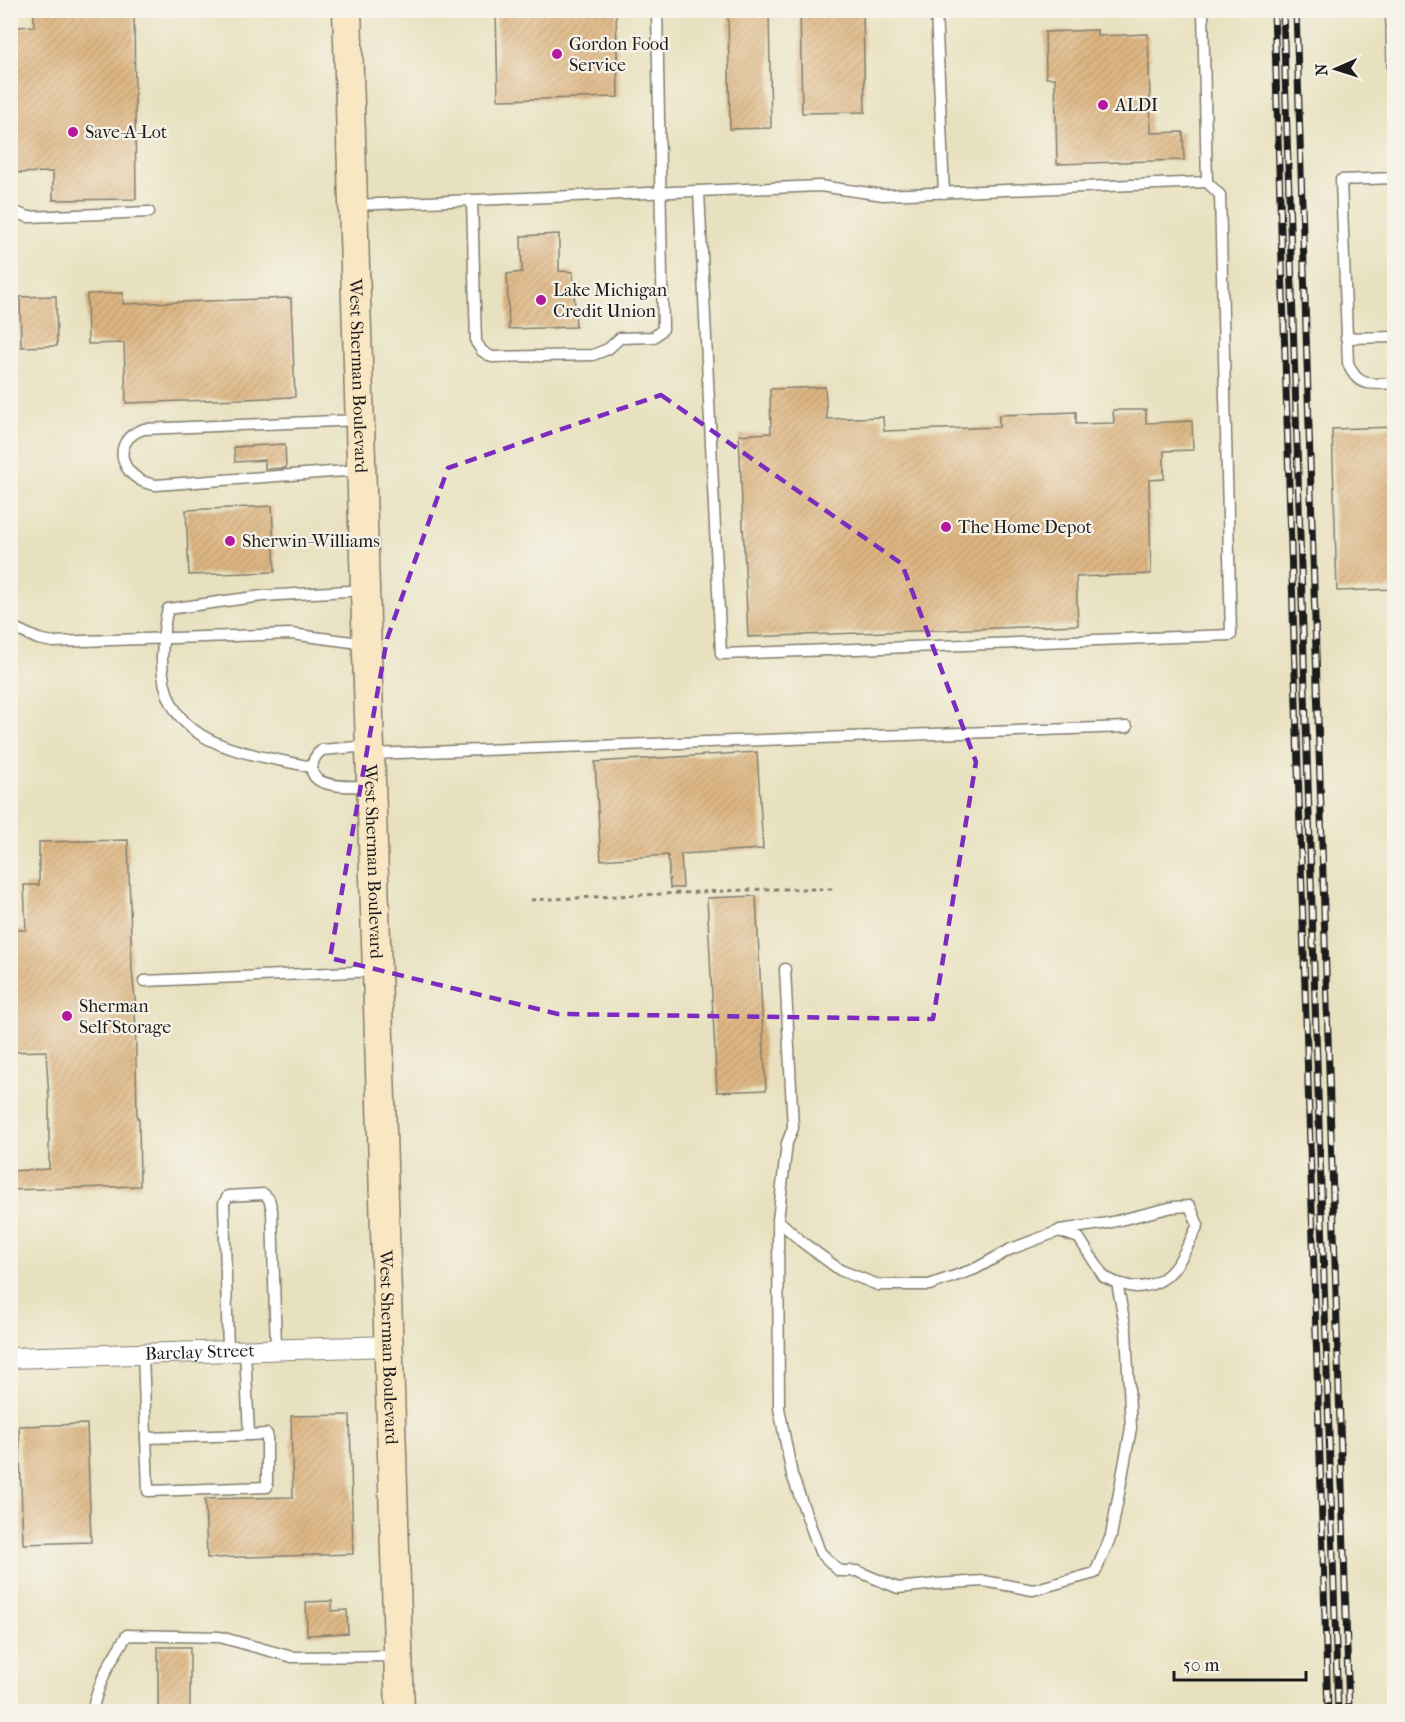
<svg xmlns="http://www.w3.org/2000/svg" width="1405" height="1722" viewBox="0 0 1405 1722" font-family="'IM FELL French Canon',serif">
	<defs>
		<pattern id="building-hatch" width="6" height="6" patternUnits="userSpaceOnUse" patternTransform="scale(1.5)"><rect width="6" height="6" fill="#ddb581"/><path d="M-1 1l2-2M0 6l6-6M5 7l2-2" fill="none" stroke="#bd9b6f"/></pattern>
	</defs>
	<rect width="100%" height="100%" fill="#f7f3e8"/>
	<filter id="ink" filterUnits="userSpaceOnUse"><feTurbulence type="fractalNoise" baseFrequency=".0167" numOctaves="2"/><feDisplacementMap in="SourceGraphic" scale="12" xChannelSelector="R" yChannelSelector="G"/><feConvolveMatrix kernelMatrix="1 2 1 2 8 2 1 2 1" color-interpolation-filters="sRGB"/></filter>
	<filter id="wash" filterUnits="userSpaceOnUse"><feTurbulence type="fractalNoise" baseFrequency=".008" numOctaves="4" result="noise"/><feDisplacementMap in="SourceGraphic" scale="24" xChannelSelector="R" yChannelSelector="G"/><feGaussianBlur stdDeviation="1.35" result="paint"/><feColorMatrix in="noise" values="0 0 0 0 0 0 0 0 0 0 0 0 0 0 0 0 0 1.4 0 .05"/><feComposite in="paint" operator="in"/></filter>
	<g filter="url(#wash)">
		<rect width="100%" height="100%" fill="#e8e1c0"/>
		<g id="blocks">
			<g fill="url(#building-hatch)">
				<polygon points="34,10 134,10 136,199 53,200 53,172 10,173 10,92 17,92 16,27 34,26"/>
				<polygon points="496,10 616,10 618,97 498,100"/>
				<polygon points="728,10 769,10 771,128 730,129"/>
				<polygon points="800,10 863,10 865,112 802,113"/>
				<polygon points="1097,30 1097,36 1148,34 1151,133 1183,132 1184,160 1057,164 1055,78 1046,78 1045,32"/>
				<polygon points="559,234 559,271 573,272 576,327 509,329 507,274 522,272 521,236"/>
				<polygon points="123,293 123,304 291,298 295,397 126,403 124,343 88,344 87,294"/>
				<polygon points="56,296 57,346 21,347 20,297"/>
				<polygon points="825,387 827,419 883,417 884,431 999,427 999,415 1076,412 1076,424 1114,423 1113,410 1146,410 1146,423 1192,421 1193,450 1164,451 1164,479 1149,480 1151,574 1076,577 1078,625 748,637 739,435 771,433 770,389"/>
				<polygon points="1395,427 1395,589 1337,591 1332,429"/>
				<polygon points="285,444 286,468 265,469 265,460 235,462 234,447"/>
				<polygon points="272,506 275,572 189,575 186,510"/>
				<polygon points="757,752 763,849 681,854 683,888 670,888 668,855 601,860 595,762"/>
				<polygon points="128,840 132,971 135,999 137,1118 139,1118 140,1186 10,1190 10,1171 49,1169 49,1098 46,1051 10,1052 10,930 26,930 24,885 39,885 39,842"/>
				<polygon points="756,896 766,1090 717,1092 707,898"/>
				<polygon points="350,1415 353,1554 207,1558 205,1499 293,1497 291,1416"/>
				<polygon points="87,1424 91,1542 23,1544 19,1426"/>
				<polygon points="332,1601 332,1611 347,1610 348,1633 307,1635 306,1602"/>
				<rect x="158" y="1647" width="32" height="65"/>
			</g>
		</g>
	</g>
	<g filter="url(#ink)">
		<use href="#blocks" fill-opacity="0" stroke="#827e6e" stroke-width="1.5"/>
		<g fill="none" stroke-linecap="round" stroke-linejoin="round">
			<g stroke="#827e6e" stroke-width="13">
				<g id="lane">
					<polyline points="936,10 944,193"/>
					<polyline points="1391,10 1394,116"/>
					<polyline points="936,12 973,10"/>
					<path d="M1394 178 1341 180 1348 363C1357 388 1372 384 1394 383"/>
					<polyline points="699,191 721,654 1231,635 1220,195 1207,182"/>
					<polyline points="472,200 476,342 482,351 492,357 593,355 608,349 620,338 654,337 663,329 657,10"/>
					<polyline points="354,205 820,186 883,195 1207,182 1203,10"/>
					<polyline points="10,210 28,217 149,212"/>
					<polyline points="1346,338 1394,337"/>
					<path d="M359 470 156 485C121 481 108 440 144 429L360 420"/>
					<polyline points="10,626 38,639 53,642 291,634 367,644"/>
					<path d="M369 746 322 750C315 755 312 761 312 770 314 790 357 786 371 786"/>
					<polyline points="371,754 1127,727"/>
					<path d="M312 767C245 752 161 748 162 658 163 641 163 625 168 609L262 596 365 590"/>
					<polyline points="144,981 377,971"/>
					<polyline points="778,1220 802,1242 840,1270 878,1285 929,1285 975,1269 1011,1249 1059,1231 1079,1238 1104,1277 1117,1283 1126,1330 1131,1428 1111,1536 1095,1573 1033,1590 984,1581 936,1584 898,1588 857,1571 839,1571 820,1552 792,1475 779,1408 778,1220 787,1143 793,1128 785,969"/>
					<path d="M1060 1230 1108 1223 1173 1207 1190 1206 1198 1225C1183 1254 1174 1286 1136 1287 1130 1287 1123 1284 1117 1283"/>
					<polyline points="228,1351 224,1203 228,1196 264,1194 269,1199 272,1210 276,1349"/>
					<polyline points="143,1354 148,1491 267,1487 267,1434 249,1435 245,1350"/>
					<polyline points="146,1438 249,1435"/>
					<path d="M92 1712C99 1680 110 1662 127 1635L220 1637 292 1657 398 1656"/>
				</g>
			</g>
			<g stroke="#827e6e" stroke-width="22">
				<g id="street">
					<path id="s1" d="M10 1358 389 1346"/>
				</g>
			</g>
			<g stroke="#827e6e" stroke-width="31">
				<g id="secondary">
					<path id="s2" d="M347 10 400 1712"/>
				</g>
			</g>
			<polyline stroke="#827e6e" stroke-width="3" stroke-dasharray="4.5 4.5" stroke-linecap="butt" points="531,900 767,889 835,889"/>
			<use href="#lane" stroke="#fff" stroke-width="10"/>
			<use href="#street" stroke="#fff" stroke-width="20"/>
			<use href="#secondary" stroke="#f9e7c3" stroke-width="28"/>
			<g stroke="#1c1c1c" stroke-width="7">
				<g id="rail">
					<polyline points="1274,10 1328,1712"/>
					<polyline points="1283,10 1338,1712"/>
					<polyline points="1296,10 1349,1712"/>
				</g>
			</g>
			<use href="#rail" stroke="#f7f3e8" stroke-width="4.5" stroke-dasharray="14" stroke-linecap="butt"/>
		</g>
	</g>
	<path fill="none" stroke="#7b2cbf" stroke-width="4.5" stroke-dasharray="12 8" stroke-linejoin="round" d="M661 395 902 564 976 762 933 1019 558 1014 330 958 387 639 448 468Z"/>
	<g fill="#b5179e" stroke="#f7f3e8" stroke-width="2">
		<circle cx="557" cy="54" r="6"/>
		<circle cx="1103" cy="105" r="6"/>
		<circle cx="73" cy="132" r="6"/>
		<circle cx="541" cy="300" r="6"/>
		<circle cx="946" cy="527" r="6"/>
		<circle cx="230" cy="541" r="6"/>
		<circle cx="67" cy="1016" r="6"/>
	</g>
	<g text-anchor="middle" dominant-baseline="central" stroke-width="4.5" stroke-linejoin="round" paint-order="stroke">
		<g font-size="18" fill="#1c1c1c" stroke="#f7f3e8" text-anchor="start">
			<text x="569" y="44">Gordon Food<tspan x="569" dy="21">Service</tspan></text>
			<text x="1115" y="105">ALDI</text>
			<text x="85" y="132">Save-A-Lot</text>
			<text x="553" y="290">Lake Michigan<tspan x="553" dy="21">Credit Union</tspan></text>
			<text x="958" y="527">The Home Depot</text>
			<text x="242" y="541">Sherwin-Williams</text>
			<text x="79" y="1006">Sherman<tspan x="79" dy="21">Self Storage</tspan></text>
		</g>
		<g font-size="18" fill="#1c1c1c" stroke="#f7f3e8">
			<text stroke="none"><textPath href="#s2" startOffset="366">West Sherman Boulevard</textPath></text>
			<text stroke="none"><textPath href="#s2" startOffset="852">West Sherman Boulevard</textPath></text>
			<text stroke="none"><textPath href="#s2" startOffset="1338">West Sherman Boulevard</textPath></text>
			<text stroke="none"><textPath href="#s1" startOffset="190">Barclay Street</textPath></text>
		</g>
	</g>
	<rect width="1405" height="1722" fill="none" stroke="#f7f3e8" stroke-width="36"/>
	<g transform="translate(1336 69) rotate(267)" stroke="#f7f3e8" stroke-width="4.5" paint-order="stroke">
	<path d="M0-4.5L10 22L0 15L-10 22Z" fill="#1c1c1c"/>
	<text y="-9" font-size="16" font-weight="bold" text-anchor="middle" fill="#1c1c1c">N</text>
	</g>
	<path d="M1174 1671v9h132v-9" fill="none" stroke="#1c1c1c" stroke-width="3"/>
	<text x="1183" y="1671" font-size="18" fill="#1c1c1c" stroke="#f7f3e8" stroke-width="4.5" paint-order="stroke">50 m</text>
</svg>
